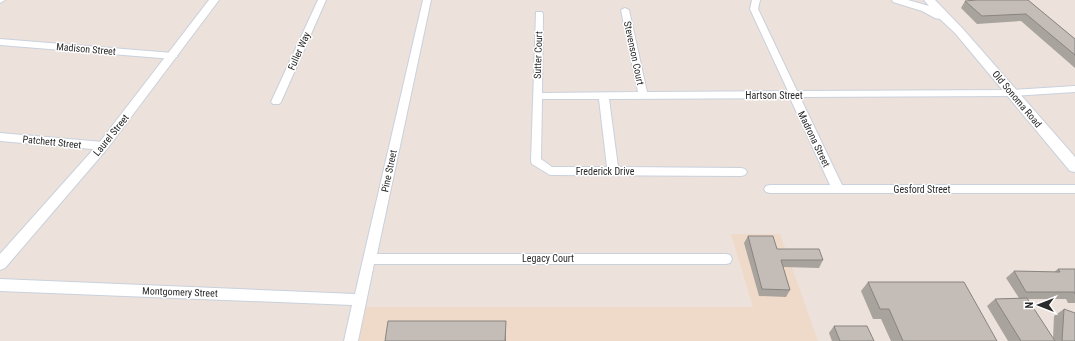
<svg xmlns="http://www.w3.org/2000/svg" width="1075" height="341" viewBox="0 0 1075 341" font-family="'Roboto Condensed',sans-serif">
	<rect width="100%" height="100%" fill="#ece1db"/>
	<polygon fill="#efdac9" points="731,234 780,234 818,341 351,341 358,307 753,307"/>
	<g fill="none" stroke-linecap="round" stroke-linejoin="round">
		<g stroke="#c9d1dc" stroke-width="2">
			<g id="minor">
				<polygon points="0,0 5,0 0,3"/>
				<polygon points="318,0 326,0 281,102 279,104 273,104 271,102"/>
				<polygon points="423,0 431,0 377,254 726,254 730,255 732,259 730,263 726,264 374,264 358,341 344,341 352,305 0,291 0,279 355,294"/>
				<path d="M752 0H760L758 9 797 91 1012 90 1075 86V92L1012 96 800 97 842 185H1075V193H770L766 192 764 189 766 186 770 185H830L790 98 609 99 618 167 741 168 745 169 747 172 745 175 741 176 550 175 532 164 531 161 536 12H542L543 14 542 93 638 92 621 10 625 8 629 10 647 92 788 91 750 9ZM542 99H599L607 167H552L541 159Z"/>
				<polygon points="0,39 173,53 178,56 173,59 0,45"/>
				<polygon points="0,133 103,142 107,143 108,146 107,149 103,150 0,141"/>
			</g>
		</g>
		<g stroke="#c9d1dc" stroke-width="2">
			<polygon id="tertiary" points="209,0 219,0 107,149 5,268 0,270 0,254 99,143"/>
		</g>
		<g stroke="#c9d1dc" stroke-width="2">
			<polygon id="secondary" points="892,0 908,0 929,6 924,0 935,0 963,29 1075,157 1075,172 1070,171 955,33 940,19 935,18 922,11 893,2"/>
		</g>
		<use href="#minor" fill="#fff" fill-rule="evenodd"/>
		<use href="#tertiary" fill="#fff" fill-rule="evenodd"/>
		<use href="#secondary" fill="#fff" fill-rule="evenodd"/>
	</g>
	<g fill="#a9a39d">
		<polygon points="1028,0 1075,39 1075,68 1021,21 977,24 961,8 965,1"/>
		<polygon points="748,236 777,249 823,260 819,268 783,267 790,290 786,297 759,296 744,243"/>
		<polygon points="1058,269 1075,269 1075,303 1068,303 1066,299 1027,299 1053,339 1054,316 1064,309 1075,341 1008,341 987,306 995,299 1019,298 1006,278 1014,271 1054,272"/>
		<polygon points="868,282 997,341 891,341 881,319 873,319 861,291"/>
		<polygon points="834,326 874,341 832,341 829,333"/>
	</g>
	<polygon fill="#898480" points="506,321 506,341 505,341"/>
	<g fill="#c4bdb7" stroke="#898480">
		<polygon points="977,0 1028,0 1075,39 1075,55 1026,14 982,16 965,1"/>
		<polygon points="748,236 773,236 777,249 819,249 823,260 781,260 790,290 762,289"/>
		<polygon points="1058,269 1075,269 1075,294 1074,292 1026,292 1014,271 1060,272"/>
		<polygon points="868,282 964,282 997,341 903,341 889,309 880,309"/>
		<polygon points="1027,298 1055,341 1021,341 995,299"/>
		<polygon points="1064,309 1075,313 1075,341 1062,341"/>
		<polygon points="388,321 506,321 505,341 385,341"/>
		<polygon points="834,326 867,326 874,341 840,341"/>
	</g>
	<g text-anchor="middle" dominant-baseline="central" stroke-width="3" stroke-linejoin="round" paint-order="stroke">
		<g font-size="10" fill="#2a2a2a" stroke="#fff">
			<text transform="translate(86 49) rotate(5)">Madison Street</text>
			<text transform="translate(299 51) rotate(-66)">Fuller Way</text>
			<text transform="translate(634 53) rotate(78)">Stevenson Court</text>
			<text transform="translate(538 55) rotate(-88)">Sutter Court</text>
			<text x="774" y="95">Hartson Street</text>
			<text transform="translate(1017 99) rotate(50)">Old Sonoma Road</text>
			<text transform="translate(111 135) rotate(-51)">Laurel Street</text>
			<text transform="translate(814 139) rotate(64)">Madrona Street</text>
			<text transform="translate(52 142) rotate(6)">Patchett Street</text>
			<text transform="translate(389 171) rotate(-78)">Pine Street</text>
			<text x="605" y="171">Frederick Drive</text>
			<text x="922" y="189">Gesford Street</text>
			<text x="548" y="258">Legacy Court</text>
			<text transform="translate(180 292) rotate(2)">Montgomery Street</text>
		</g>
	</g>
	<g transform="translate(1039 305) rotate(270)" stroke="#ffffff" stroke-width="3" paint-order="stroke">
	<path d="M0-3L7 15L0 10L-7 15Z" fill="#2a2a2a"/>
	<text y="-6" font-size="11" font-weight="bold" text-anchor="middle" fill="#2a2a2a">N</text>
	</g>
</svg>
